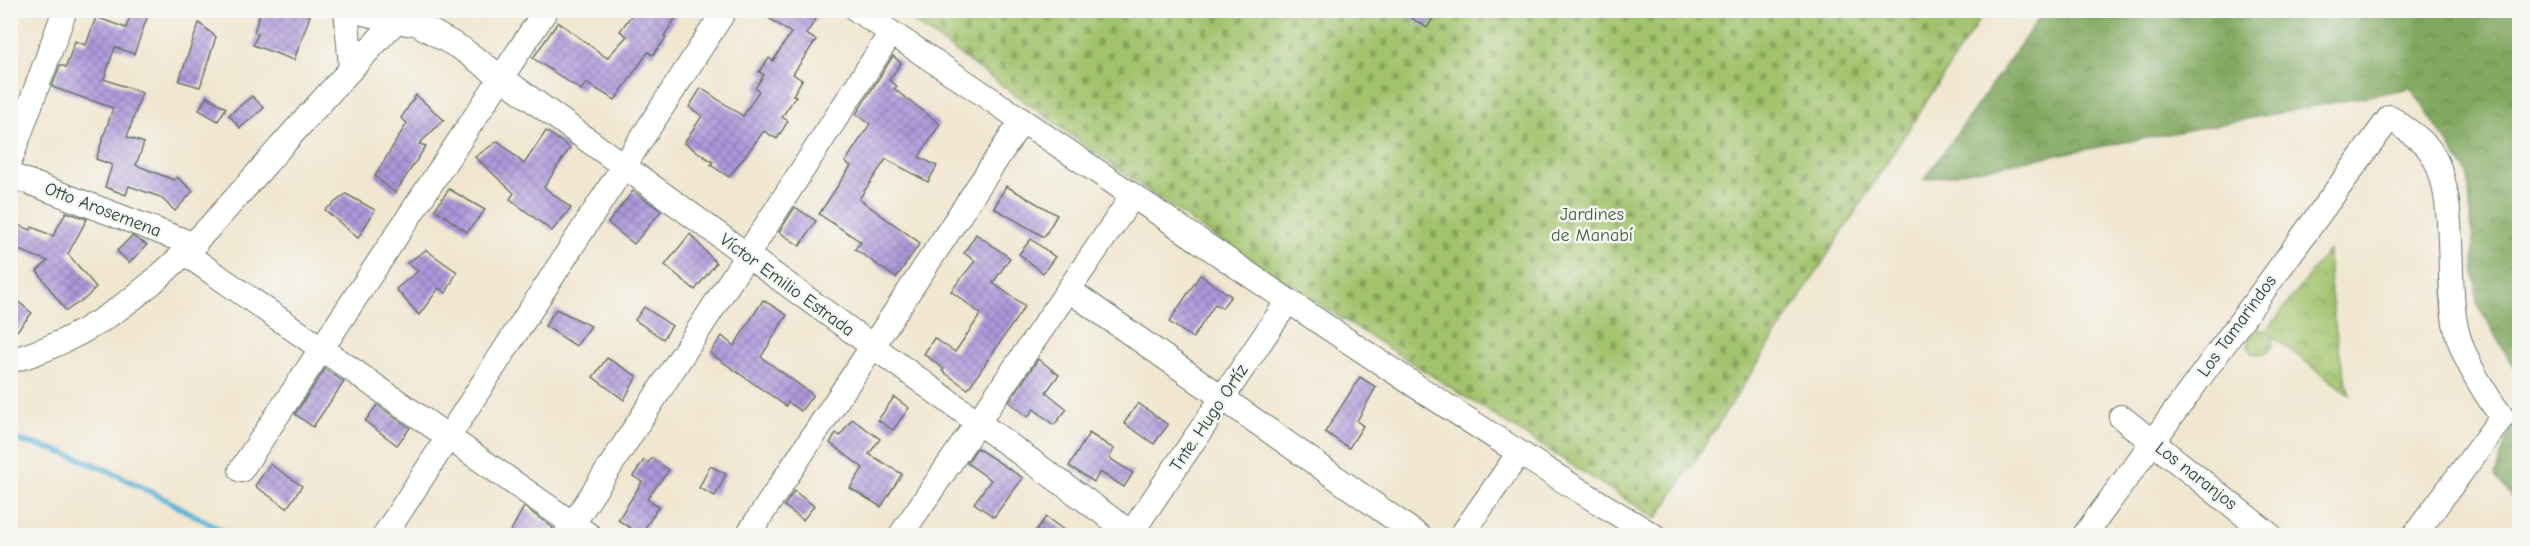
<svg xmlns="http://www.w3.org/2000/svg" width="2530" height="546" viewBox="0 0 2530 546" font-family="'Comic Neue',sans-serif">
	<defs>
		<pattern id="forest-crowns" width="20" height="18" patternUnits="userSpaceOnUse" patternTransform="scale(1.5)"><rect width="20" height="18" fill="#81a960"/><path d="M2 6a3 3 0 1 1 6 0M12 15a3 3 0 1 1 6 0" fill="none" stroke="#698b50"/></pattern>
		<pattern id="cemetery-stones" width="16" height="16" patternUnits="userSpaceOnUse" patternTransform="scale(1.5)"><rect width="16" height="16" fill="#a2c36c"/><path d="M2 7V4a2 2 0 0 1 4 0v3zM10 15v-3a2 2 0 0 1 4 0v3z" fill="#83a05a"/></pattern>
		<pattern id="park-crowns" width="20" height="18" patternUnits="userSpaceOnUse" patternTransform="scale(1.5)"><rect width="20" height="18" fill="#a2c36c"/><path d="M2 6a3 3 0 1 1 6 0M12 15a3 3 0 1 1 6 0" fill="none" stroke="#83a05a"/></pattern>
		<pattern id="building-cross-hatch" width="8" height="8" patternUnits="userSpaceOnUse" patternTransform="scale(1.5)"><rect width="8" height="8" fill="#ae97db"/><path d="M0 0l8 8M0 8l8-8" fill="none" stroke="#8d7cb2"/></pattern>
	</defs>
	<rect width="100%" height="100%" fill="#f6f6f2"/>
	<filter id="ink" filterUnits="userSpaceOnUse"><feTurbulence type="fractalNoise" baseFrequency=".0167" numOctaves="2"/><feDisplacementMap in="SourceGraphic" scale="12" xChannelSelector="R" yChannelSelector="G"/><feConvolveMatrix kernelMatrix="1 2 1 2 8 2 1 2 1" color-interpolation-filters="sRGB"/></filter>
	<filter id="wash" filterUnits="userSpaceOnUse"><feTurbulence type="fractalNoise" baseFrequency=".008" numOctaves="4" result="noise"/><feDisplacementMap in="SourceGraphic" scale="24" xChannelSelector="R" yChannelSelector="G"/><feGaussianBlur stdDeviation="1.35" result="paint"/><feColorMatrix in="noise" values="0 0 0 0 0 0 0 0 0 0 0 0 0 0 0 0 0 1.4 0 .05"/><feComposite in="paint" operator="in"/></filter>
	<g filter="url(#wash)">
		<rect width="100%" height="100%" fill="#f1e6cf"/>
		<g fill="url(#forest-crowns)" stroke="#50734a" stroke-width="1.5">
			<polygon points="2045,10 2519,11 2519,377 2477,303 2468,174 2411,88 1924,180"/>
			<polygon points="2519,397 2519,505 2495,476"/>
		</g>
		<polygon fill="url(#cemetery-stones)" stroke="#608050" stroke-width="1.5" points="899,11 1985,11 1657,519 1203,230"/>
		<path fill="url(#park-crowns)" stroke="#608050" stroke-width="1.5" d="M2328 250C2330 300 2336 347 2350 395L2272 336 2273 345 2265 354 2252 353 2247 346 2250 334 2258 329 2267 331Z"/>
		<g fill="none" stroke-linecap="round" stroke-linejoin="round">
			<path stroke="#56b1d4" stroke-width="6" d="M10 439C91 453 162 499 233 536"/>
		</g>
		<g id="blocks">
			<g fill="url(#building-cross-hatch)">
				<polygon points="132,10 148,15 134,54 115,47 104,79 142,93 127,137 144,143 136,165 174,180 177,177 193,191 175,211 160,197 129,186 126,195 105,187 112,165 96,159 113,108 52,87 60,65 66,67 75,41 86,45 96,17 126,28"/>
				<polygon points="261,10 295,10 310,16 294,60 253,45 258,34 254,32"/>
				<polygon points="635,10 681,10 664,36 666,38 653,55 648,52 615,100 586,83 581,90 533,58 558,22 607,58 627,36 620,31"/>
				<polygon points="757,10 822,10 806,34 816,40 793,74 802,80 793,95 796,96 782,117 788,121 777,139 764,131 729,177 711,165 713,162 684,143 702,116 689,107 701,88 743,116 759,91 755,88 764,75 759,72 769,58 773,61 791,33"/>
				<polygon points="1399,10 1438,10 1427,28"/>
				<polygon points="199,23 216,37 200,87 179,81"/>
				<polygon points="893,56 901,63 889,80 897,86 894,89 940,124 919,157 937,166 928,182 886,159 859,199 920,243 896,278 855,249 861,242 819,214 851,166 845,162 870,124 856,114"/>
				<polygon points="416,95 444,120 419,144 426,146 395,193 375,176 407,123 401,118"/>
				<polygon points="207,96 226,108 218,121 199,110"/>
				<polygon points="252,96 264,108 240,128 229,115"/>
				<polygon points="546,131 570,148 544,187 571,208 552,231 510,199 514,193 475,157 498,141 524,164"/>
				<polygon points="1006,186 1057,215 1044,237 994,208"/>
				<polygon points="449,189 485,210 467,232 435,209"/>
				<polygon points="633,191 661,211 634,244 608,223"/>
				<polygon points="346,194 375,210 358,238 325,210"/>
				<polygon points="795,207 816,221 800,246 779,232"/>
				<polygon points="66,212 87,219 68,254 96,287 87,297 66,311 37,271 48,261 10,247 10,222 31,230 32,227 53,236"/>
				<polygon points="690,234 716,263 695,290 665,265"/>
				<polygon points="976,234 1010,258 993,283 1025,306 968,389 942,371 944,369 924,354 934,338 955,352 981,314 951,291 975,261 964,253"/>
				<polygon points="132,236 147,245 129,263 117,251"/>
				<polygon points="1031,239 1055,257 1043,273 1019,254"/>
				<polygon points="426,250 457,272 446,293 439,288 419,315 396,289 418,271 407,263"/>
				<polygon points="1200,275 1231,296 1222,308 1215,304 1193,338 1169,322"/>
				<polygon points="10,295 32,313 10,339"/>
				<polygon points="763,300 787,315 761,357 813,395 801,411 788,402 786,406 710,353 722,336 734,346"/>
				<polygon points="644,307 672,326 663,339 635,320"/>
				<polygon points="556,309 591,326 576,346 545,326"/>
				<polygon points="607,358 637,376 624,400 593,377"/>
				<polygon points="1038,359 1059,375 1046,392 1067,409 1054,425 1034,409 1028,417 1009,402"/>
				<polygon points="325,369 344,382 313,427 295,414"/>
				<polygon points="1360,377 1376,387 1357,421 1363,426 1349,448 1325,432"/>
				<polygon points="894,397 909,408 893,430 878,420"/>
				<polygon points="1138,403 1168,425 1154,444 1124,423"/>
				<polygon points="377,405 410,428 397,445 365,421"/>
				<polygon points="852,419 880,439 869,454 902,474 881,507 850,488 863,468 830,443 836,433 840,436"/>
				<polygon points="1089,433 1114,449 1109,458 1133,473 1124,487 1100,472 1094,482 1069,466"/>
				<polygon points="977,448 1023,478 994,517 974,503 991,480 967,463"/>
				<polygon points="652,458 669,470 647,499 659,506 641,535 618,520 642,482 633,476 644,460 648,463"/>
				<polygon points="270,464 302,486 287,508 255,486"/>
				<polygon points="710,466 726,474 715,496 699,488"/>
				<polygon points="794,491 814,506 803,520 784,506"/>
				<polygon points="524,507 553,528 548,536 508,536"/>
				<polygon points="1046,517 1072,536 1032,536"/>
			</g>
		</g>
	</g>
	<g filter="url(#ink)">
		<use href="#blocks" fill-opacity="0" stroke="#68786a" stroke-width="1.5"/>
		<g fill="none" stroke-linecap="round" stroke-linejoin="round">
			<g stroke="#68786a" stroke-width="26">
				<g id="minor">
					<polyline points="346,10 351,67"/>
					<polyline points="351,10 407,23"/>
					<polyline points="393,10 462,49 1135,536"/>
					<path d="M857 10C1123 185 1381 372 1654 536"/>
					<polyline points="10,160 65,10"/>
					<polyline points="10,175 195,245"/>
					<polyline points="186,254 590,536"/>
					<polyline points="1069,290 1419,536"/>
					<path d="M10 361C127 329 200 239 277 151 319 103 362 57 406 10"/>
					<polyline points="2121,417 2271,536"/>
					<polyline points="241,470 546,10"/>
					<polyline points="384,536 725,10"/>
					<polyline points="565,536 891,33"/>
					<polyline points="747,536 1021,122"/>
					<polyline points="900,536 1132,197"/>
					<polyline points="1129,536 1288,301"/>
					<polyline points="1461,536 1519,453"/>
					<path d="M2084 536 2390 117C2403 128 2422 138 2431 152 2459 195 2445 278 2456 328 2463 359 2483 391 2502 417L2414 536"/>
				</g>
			</g>
			<use href="#minor" stroke="#fff" stroke-width="24"/>
		</g>
	</g>
	<g text-anchor="middle" dominant-baseline="central" stroke-width="5" stroke-linejoin="round" paint-order="stroke">
		<g font-size="18" fill="#1f3d34" stroke="#f6f6f2">
			<text transform="translate(103 210) rotate(21)">Otto Arosemena</text>
			<text transform="translate(787 285) rotate(36)">Víctor Emilio Estrada</text>
			<text transform="translate(2237 326) rotate(-54)">Los Tamarindos</text>
			<text transform="translate(1209 418) rotate(-56)">Tnte. Hugo Ortíz</text>
			<text transform="translate(2196 476) rotate(38)">Los naranjos</text>
		</g>
		<g font-size="18" fill="#405e42" stroke="#f6f6f2">
			<text x="1592" y="214">Jardines<tspan x="1592" dy="21">de Manabí</tspan></text>
		</g>
	</g>
	<rect width="2530" height="546" fill="none" stroke="#f6f6f2" stroke-width="36"/>
</svg>
